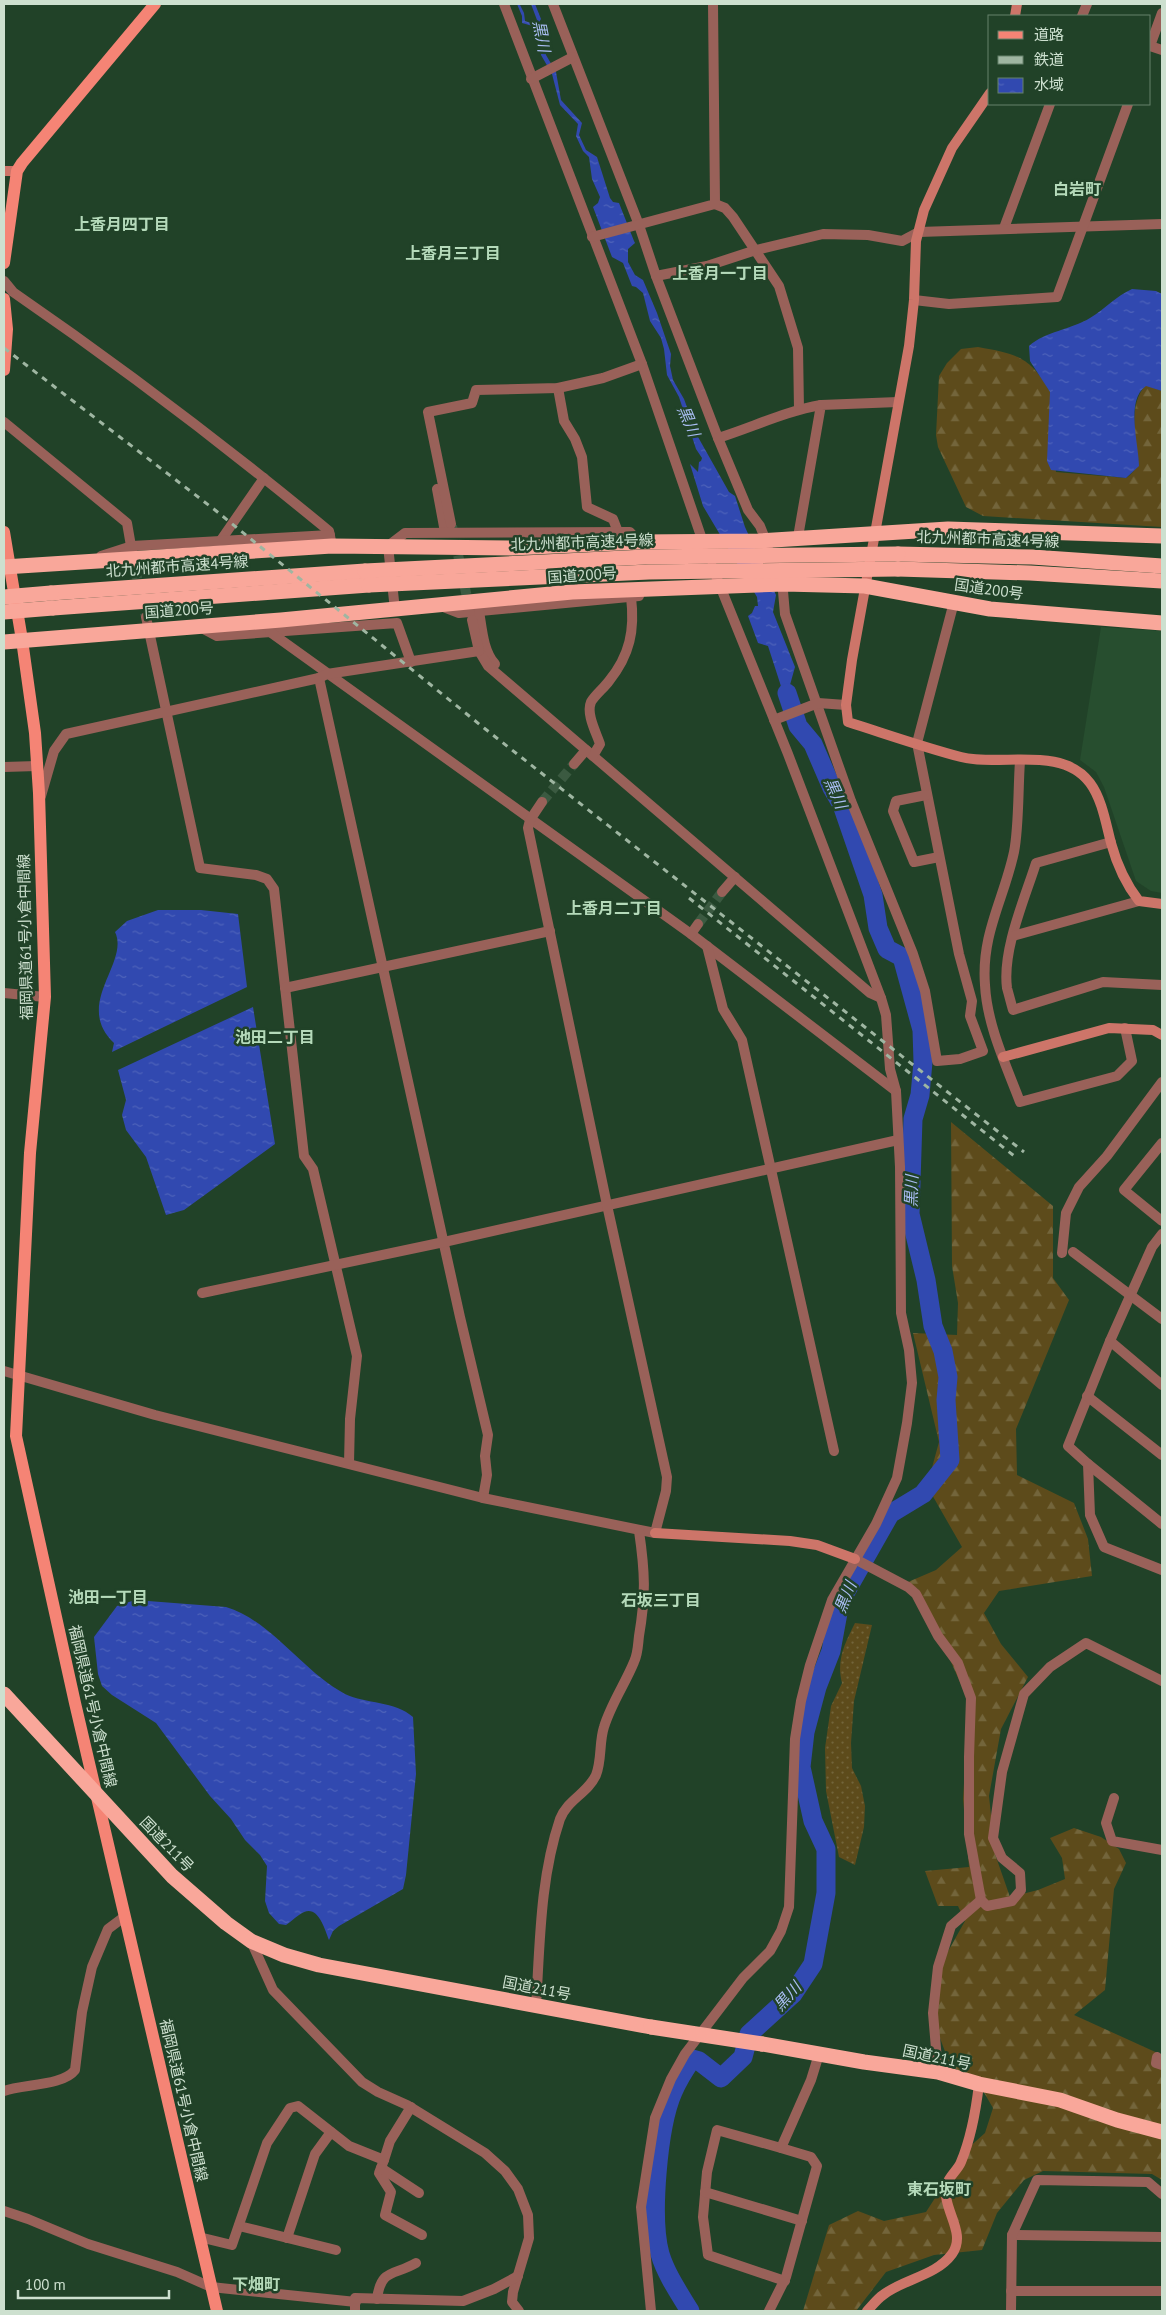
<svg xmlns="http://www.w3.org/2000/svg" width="1166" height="2315" viewBox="0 0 1166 2315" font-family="'PT Sans','Noto Sans JP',sans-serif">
	<defs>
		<pattern id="grass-dots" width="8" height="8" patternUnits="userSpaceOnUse" patternTransform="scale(1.25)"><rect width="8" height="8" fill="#5d4b1b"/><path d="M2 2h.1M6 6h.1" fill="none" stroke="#73653b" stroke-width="1.8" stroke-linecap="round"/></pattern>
		<pattern id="forest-firs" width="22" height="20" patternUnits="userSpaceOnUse" patternTransform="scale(1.25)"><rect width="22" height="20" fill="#5d4b1b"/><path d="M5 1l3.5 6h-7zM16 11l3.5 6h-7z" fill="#73653b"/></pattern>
		<pattern id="water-ripples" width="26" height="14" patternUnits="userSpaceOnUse" patternTransform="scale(1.25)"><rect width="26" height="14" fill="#3149b0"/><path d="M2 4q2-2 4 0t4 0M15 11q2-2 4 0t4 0" fill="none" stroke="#4e63ba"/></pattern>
	</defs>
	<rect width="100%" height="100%" fill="#214228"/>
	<polygon fill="#274e2f" points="1101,627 1162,631 1162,893 1151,891 1136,881 1104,787 1096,772 1080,760"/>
	<path fill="url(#grass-dots)" d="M855 1623 872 1625 854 1701 851 1743 852 1768 861 1786 865 1806 864 1827 855 1865 839 1857 826 1791 825 1748 831 1706 842 1683C836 1660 845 1643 855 1623Z"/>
	<g fill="url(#forest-firs)">
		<path d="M978 347C1016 354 1030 356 1050 392L1056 472 1126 478C1132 474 1136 469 1138 462 1139 458 1137 451 1136 446 1134 427 1131 400 1146 385L1162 391V527L983 516 966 507 938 447 936 435 939 376 947 363 961 349Z"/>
		<polygon points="951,1122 1053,1206 1053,1278 1069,1300 1016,1429 1017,1475 1074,1503 1088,1539 1092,1576 999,1591 984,1613 1001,1644 1028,1677 1001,1729 989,1796 995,1854 1010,1897 1038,1890 1065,1879 1062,1858 1050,1838 1074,1828 1101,1837 1119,1849 1126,1863 1114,1889 1105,1990 1074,2015 1162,2055 1162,2180 1152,2174 1043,2171 1024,2180 997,2213 982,2250 934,2255 886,2272 856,2311 803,2311 829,2225 858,2211 884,2221 926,2212 966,2150 985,2133 993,2108 979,2084 950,2065 930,2011 937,1971 965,1921 958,1906 938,1906 925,1871 969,1867 963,1799 969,1702 918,1589 908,1582 936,1570 962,1547 927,1486 939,1442 913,1333 957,1335 958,1303 952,1266"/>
	</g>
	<g fill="url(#water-ripples)">
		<polygon points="517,4 520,5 524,13 525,21 531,23 537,20 531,4 535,4 541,19 537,26 546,44 546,55 556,72 561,100 582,123 579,135 586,150 597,157 610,198 613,202 619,203 634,241 635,243 628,249 628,262 635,275 643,280 657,313 671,354 670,366 673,380 684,399 698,437 729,492 735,496 745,527 776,595 773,612 795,667 788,692 793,710 789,711 768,646 758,643 748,616 752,613 755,606 758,606 757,597 703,506 690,464 698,472 699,462 701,461 702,458 696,449 679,397 667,375 664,349 661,338 650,321 643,293 636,287 632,286 623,263 612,257 593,207 598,203 600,197 592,179 589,157 583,151 576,136 578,124 560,105 552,74 541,55 542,46 536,27 522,23 522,16"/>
		<path d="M1132 289 1156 291 1162 294V391L1146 386C1125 400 1139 444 1139 466L1126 478 1051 470 1047 461 1050 392 1030 361 1029 346C1046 331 1070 330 1090 318 1105 309 1116 296 1132 289Z"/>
		<path d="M158 910H201L238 914 247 987 112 1052 114 1043C73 1004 130 963 115 932L127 921Z"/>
		<polygon points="253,1007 275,1144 184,1210 166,1215 146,1157 126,1130 122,1115 126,1100 118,1070"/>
		<path d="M135 1600 226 1607C272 1621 302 1671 345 1694 366 1704 395 1701 413 1717L416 1774 406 1875 403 1889 339 1926 333 1931 329 1940C324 1927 317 1901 299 1915 294 1918 291 1922 286 1925L279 1924 269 1913 265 1901 267 1866 260 1855 245 1840 231 1819 210 1796 156 1723 112 1695 102 1686 98 1674 94 1637 117 1606Z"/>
	</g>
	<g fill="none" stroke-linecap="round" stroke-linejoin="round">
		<path stroke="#3149b0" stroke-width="19" d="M690 2311C679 2293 666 2274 660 2254 650 2218 658 2126 673 2092 678 2080 685 2069 692 2059L699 2061 721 2078 743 2057 749 2034 793 1994 813 1964 826 1893V1849L813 1821 801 1767 805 1732 817 1687 831 1651 840 1602 890 1514 923 1494 950 1460 946 1400 948 1377 943 1351 933 1326 926 1280 910 1214 913 1119 920 1095 923 1062 922 1030 902 957 887 949 878 928 873 895 842 805 832 788 813 744 798 726 787 693"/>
		<g stroke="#3b5a41" stroke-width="10" stroke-dasharray="10 5" stroke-linecap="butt">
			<polyline points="452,526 469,607"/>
			<polyline points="135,569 146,617"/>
			<polyline points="542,802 574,764"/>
			<polyline points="698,924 722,892"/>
		</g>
		<g stroke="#996159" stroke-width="10">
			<polyline points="504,4 642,364 704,545"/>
			<polyline points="553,4 639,225 656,276 718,438 748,510 760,526 768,546"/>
			<polyline points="1082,16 1087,4"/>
			<polyline points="1150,46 1162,13"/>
			<polyline points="1150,46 1162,50"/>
			<polyline points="531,79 573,57"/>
			<polyline points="715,204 725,208 733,217 779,286 798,348 799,409"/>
			<polyline points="1004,228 1050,104"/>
			<polyline points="592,237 715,204 713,4"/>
			<polyline points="656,276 707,266 756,250 823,234 868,235 902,241 919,232 1162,224"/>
			<path d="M4 281 13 292C122 367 227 447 329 531L332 546"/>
			<polyline points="914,300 949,304 1057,297 1128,104"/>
			<polyline points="558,388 564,421 575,439 582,457 587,507 613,519 618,532"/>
			<polyline points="4,422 127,523 135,569"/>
			<path d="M718 438C753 427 786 411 821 405"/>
			<polyline points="437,489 445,532"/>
			<polyline points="451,524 428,412 472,403 476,390 558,388 603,378 642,364"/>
			<polyline points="798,537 821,405 898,402"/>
			<polyline points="221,540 264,478"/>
			<polyline points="101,556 132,546 330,535"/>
			<polyline points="782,580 785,614 851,801 913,954 925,991 937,1061 960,1059 983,1051 970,1016 972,1001 959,954 917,743 954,602"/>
			<polyline points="441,606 459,613 639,596"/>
			<polyline points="395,610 388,546 405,533 630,532 639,542"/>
			<path d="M479 611C482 628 483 651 495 664"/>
			<polyline points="146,617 200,868 256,875 267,879 274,889 304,1156 313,1169 357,1356 350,1419 349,1463"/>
			<polyline points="472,620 479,651 488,666 870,993 881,998"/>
			<polyline points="200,627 217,636 397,623 411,662"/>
			<polyline points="270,632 691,934 896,1091"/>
			<polyline points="319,678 460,1317 488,1435 485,1456 487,1475 483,1498"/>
			<polyline points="774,720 818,703 846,705"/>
			<path d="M593 756 600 744C596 732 586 714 591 702 595 695 604 688 609 681 630 655 635 630 631 597"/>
			<path d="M1020 761C1018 788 1019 827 1014 852 1004 899 981 934 985 985 987 1025 1006 1065 1020 1102L1117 1076 1132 1061 1125 1028"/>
			<polyline points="574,764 586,750"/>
			<polyline points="4,767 37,766"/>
			<polyline points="926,795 896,801 893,811 914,862 939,857"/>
			<polyline points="41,796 54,751 66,734 319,678 327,674 479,651"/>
			<path d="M1111 842 1036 863C1025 898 1002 950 1007 988 1009 995 1011 1003 1013 1010L1103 982 1162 985"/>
			<polyline points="722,892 735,877"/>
			<polyline points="691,934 698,924"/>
			<polyline points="1013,936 1139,901"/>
			<polyline points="707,946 723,1009 742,1040 834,1451"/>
			<polyline points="285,988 550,931"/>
			<polyline points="4,993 45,997"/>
			<polyline points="1162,1143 1124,1190 1162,1221"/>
			<polyline points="1162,1234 1152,1247 1110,1341 1068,1446 1088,1464 1090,1515 1104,1547 1162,1570"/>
			<polyline points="1073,1252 1162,1319"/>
			<polyline points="1062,1253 1066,1213 1079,1187 1107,1156 1162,1082"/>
			<polyline points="202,1293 444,1242 898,1140"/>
			<polyline points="1110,1341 1162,1385"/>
			<polyline points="4,1371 155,1415 483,1498 655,1533 666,1491 667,1477 607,1205 528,828 530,820 542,802"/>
			<polyline points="1087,1396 1162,1455"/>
			<polyline points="1088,1464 1162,1524"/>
			<polyline points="855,1559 908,1587 916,1594 938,1636 958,1663 971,1698 969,1757 969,1834 981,1900 987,1906 1012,1901 1021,1890 1020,1873 1002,1858 993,1838 1002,1772 1024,1694 1050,1667 1086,1643 1162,1681"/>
			<polyline points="1114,1798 1106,1823 1112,1841 1162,1850"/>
			<polyline points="251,1941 273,1990 362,2082 378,2092 407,2105 485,2153 505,2171 518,2189 528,2215 529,2238 513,2292 512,2302 519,2311"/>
			<path d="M536 2006C540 1943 540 1878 560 1819 567 1800 588 1793 596 1775 602 1760 599 1742 604 1727 611 1704 625 1684 634 1662 638 1654 638 1644 639 1636 646 1595 645 1572 639 1531"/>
			<polyline points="1157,2057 1156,2063 1162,2065"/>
			<polyline points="938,2072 933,2013 938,1967 951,1926 981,1900"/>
			<path d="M4 2091C23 2084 63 2086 75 2070L82 2012 92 1967 108 1929 124 1917"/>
			<polyline points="781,2148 717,2130 707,2172 703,2217 708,2255 785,2281"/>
			<polyline points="384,2160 379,2173 391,2192 385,2215 422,2235"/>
			<polyline points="381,2168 419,2193"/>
			<polyline points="705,2192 802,2221"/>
			<polyline points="4,2211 28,2219 88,2244 177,2272 211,2287 356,2302"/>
			<polyline points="239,2226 336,2250"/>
			<polyline points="1012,2235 1162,2237"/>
			<polyline points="199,2237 232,2245 267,2143 290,2108 298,2106 349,2146 384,2160 390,2141 411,2107"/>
			<polyline points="287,2238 315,2154 331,2132"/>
			<polyline points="1011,2291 1162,2291"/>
			<path d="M377 2299C381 2268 394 2276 416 2263"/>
			<polyline points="355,2311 355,2298 463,2301 494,2289 518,2276"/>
			<polyline points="651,2311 641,2207 655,2118 671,2079 685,2054 743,1978 770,1951 781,1931 789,1907 795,1739 801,1701 810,1665 832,1600 876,1524 897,1478 907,1423 912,1383 909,1350 901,1313 900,1167 896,1091 890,1069 886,1015 881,998 788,754 712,566"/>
			<polyline points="769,2311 786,2277 817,2166 811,2157 781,2148 811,2080 819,2054"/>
			<polyline points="1011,2311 1012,2235 1037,2180 1148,2182 1162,2194"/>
		</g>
		<g stroke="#cd7569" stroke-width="10">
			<polyline points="1015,16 1017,4"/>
			<path d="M990 93 952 148 924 210 916 241 914 300 909 346 852 660 846 705 848 722C886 734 923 747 961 757 1001 767 1062 745 1090 783 1102 799 1106 824 1111 843 1117 865 1125 883 1139 901L1162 904"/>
			<polyline points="4,171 17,171"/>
			<polyline points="1003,1057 1109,1028 1153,1030 1162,1035"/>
			<polyline points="655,1533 790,1541 817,1545 855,1559"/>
			<path d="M867 2311C872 2306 877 2299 883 2295 903 2279 936 2276 952 2254 968 2232 940 2208 947 2184 949 2176 958 2170 961 2162 971 2138 976 2110 979 2084"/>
		</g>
		<g stroke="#f58475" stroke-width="12">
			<polyline points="4,263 17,171 22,163 155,4"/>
			<polyline points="4,299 7,329 4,370"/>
			<polyline points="4,532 22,640 35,733 39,793 45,997 30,1153 16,1436 75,1703 217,2311"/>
		</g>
		<g stroke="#f9a79a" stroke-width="15">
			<polyline points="898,554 1032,557 1162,566"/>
			<polyline points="4,567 332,546 512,548 639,542 759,541 948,529 1162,536"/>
			<polyline points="898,569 1030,573 1162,581"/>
			<polyline points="51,593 365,571"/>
			<polyline points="53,608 369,585"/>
			<polyline points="4,642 281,620 572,592 784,584 865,586 990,609 1162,623"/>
			<polyline points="4,1694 172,1876 226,1923 251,1941 284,1955 319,1965 651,2027"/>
			<polyline points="762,2044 864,2062 938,2072 979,2084 1060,2100 1117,2120 1162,2132"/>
		</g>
		<g stroke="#9fb6a2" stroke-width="3" stroke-dasharray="6 6" stroke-linecap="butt">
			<polyline points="4,348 215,510 484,728 1024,1152"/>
			<polyline points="689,898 1018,1159"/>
		</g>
		<g stroke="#f9a79a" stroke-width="15">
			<polyline points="365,571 645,557 898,554"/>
			<polyline points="369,585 649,572 898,569"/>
			<polyline points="4,597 51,593"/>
			<polyline points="4,612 53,608"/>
			<polyline points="651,2027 762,2044"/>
		</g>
	</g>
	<g text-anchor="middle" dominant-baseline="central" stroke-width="5" stroke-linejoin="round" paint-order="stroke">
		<g font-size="15" fill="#cde0cf" stroke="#214228">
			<text transform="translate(988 539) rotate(2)">北九州都市高速4号線</text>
			<text transform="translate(582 542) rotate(-2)">北九州都市高速4号線</text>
			<text transform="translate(177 566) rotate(-4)">北九州都市高速4号線</text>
			<text transform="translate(582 575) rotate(-4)">国道200号</text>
			<text transform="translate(989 589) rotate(8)">国道200号</text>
			<text transform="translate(179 610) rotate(-4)">国道200号</text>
			<text transform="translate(25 937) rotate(-91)">福岡県道61号小倉中間線</text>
			<text transform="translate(93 1706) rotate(77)">福岡県道61号小倉中間線</text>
			<text transform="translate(167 1844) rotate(46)">国道211号</text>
			<text transform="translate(537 1988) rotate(11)">国道211号</text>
			<text transform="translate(937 2057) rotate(12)">国道211号</text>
			<text transform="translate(184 2100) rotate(77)">福岡県道61号小倉中間線</text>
		</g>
		<g font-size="16" font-style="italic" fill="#a9bdf2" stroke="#214228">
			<text transform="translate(542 36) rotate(79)">黒川</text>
			<text transform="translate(689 421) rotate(67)">黒川</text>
			<text transform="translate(836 793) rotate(66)">黒川</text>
			<text transform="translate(911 1191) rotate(-88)">黒川</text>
			<text transform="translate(845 1597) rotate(-68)">黒川</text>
			<text transform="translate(787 1996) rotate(-48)">黒川</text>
		</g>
		<g font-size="16" font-weight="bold" fill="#b5daba" stroke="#214228">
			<text x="1077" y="189">白岩町</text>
			<text x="122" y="224">上香月四丁目</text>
			<text x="453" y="253">上香月三丁目</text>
			<text x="720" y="273">上香月一丁目</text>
			<text x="614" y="908">上香月二丁目</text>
			<text x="275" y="1037">池田二丁目</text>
			<text x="108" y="1597">池田一丁目</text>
			<text x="661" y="1600">石坂三丁目</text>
			<text x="939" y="2189">東石坂町</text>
			<text x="256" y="2284">下畑町</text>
		</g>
	</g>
	<rect width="1166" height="2315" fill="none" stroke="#cde0cf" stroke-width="10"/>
	<rect x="988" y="15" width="162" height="90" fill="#214228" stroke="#66816b"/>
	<rect x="998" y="31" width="25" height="8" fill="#f58475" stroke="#66816b"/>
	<text x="1034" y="40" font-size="15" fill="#cde0cf">道路</text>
	<rect x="998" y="56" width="25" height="8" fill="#9fb6a2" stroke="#66816b"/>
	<text x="1034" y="65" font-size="15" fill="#cde0cf">鉄道</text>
	<rect x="998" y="78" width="25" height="15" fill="url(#water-ripples)" stroke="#66816b"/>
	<text x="1034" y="90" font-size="15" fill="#cde0cf">水域</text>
	<path d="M18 2290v8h151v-8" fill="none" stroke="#cde0cf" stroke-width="2.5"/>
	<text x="25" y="2290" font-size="15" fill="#cde0cf" stroke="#214228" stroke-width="4" paint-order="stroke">100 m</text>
</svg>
